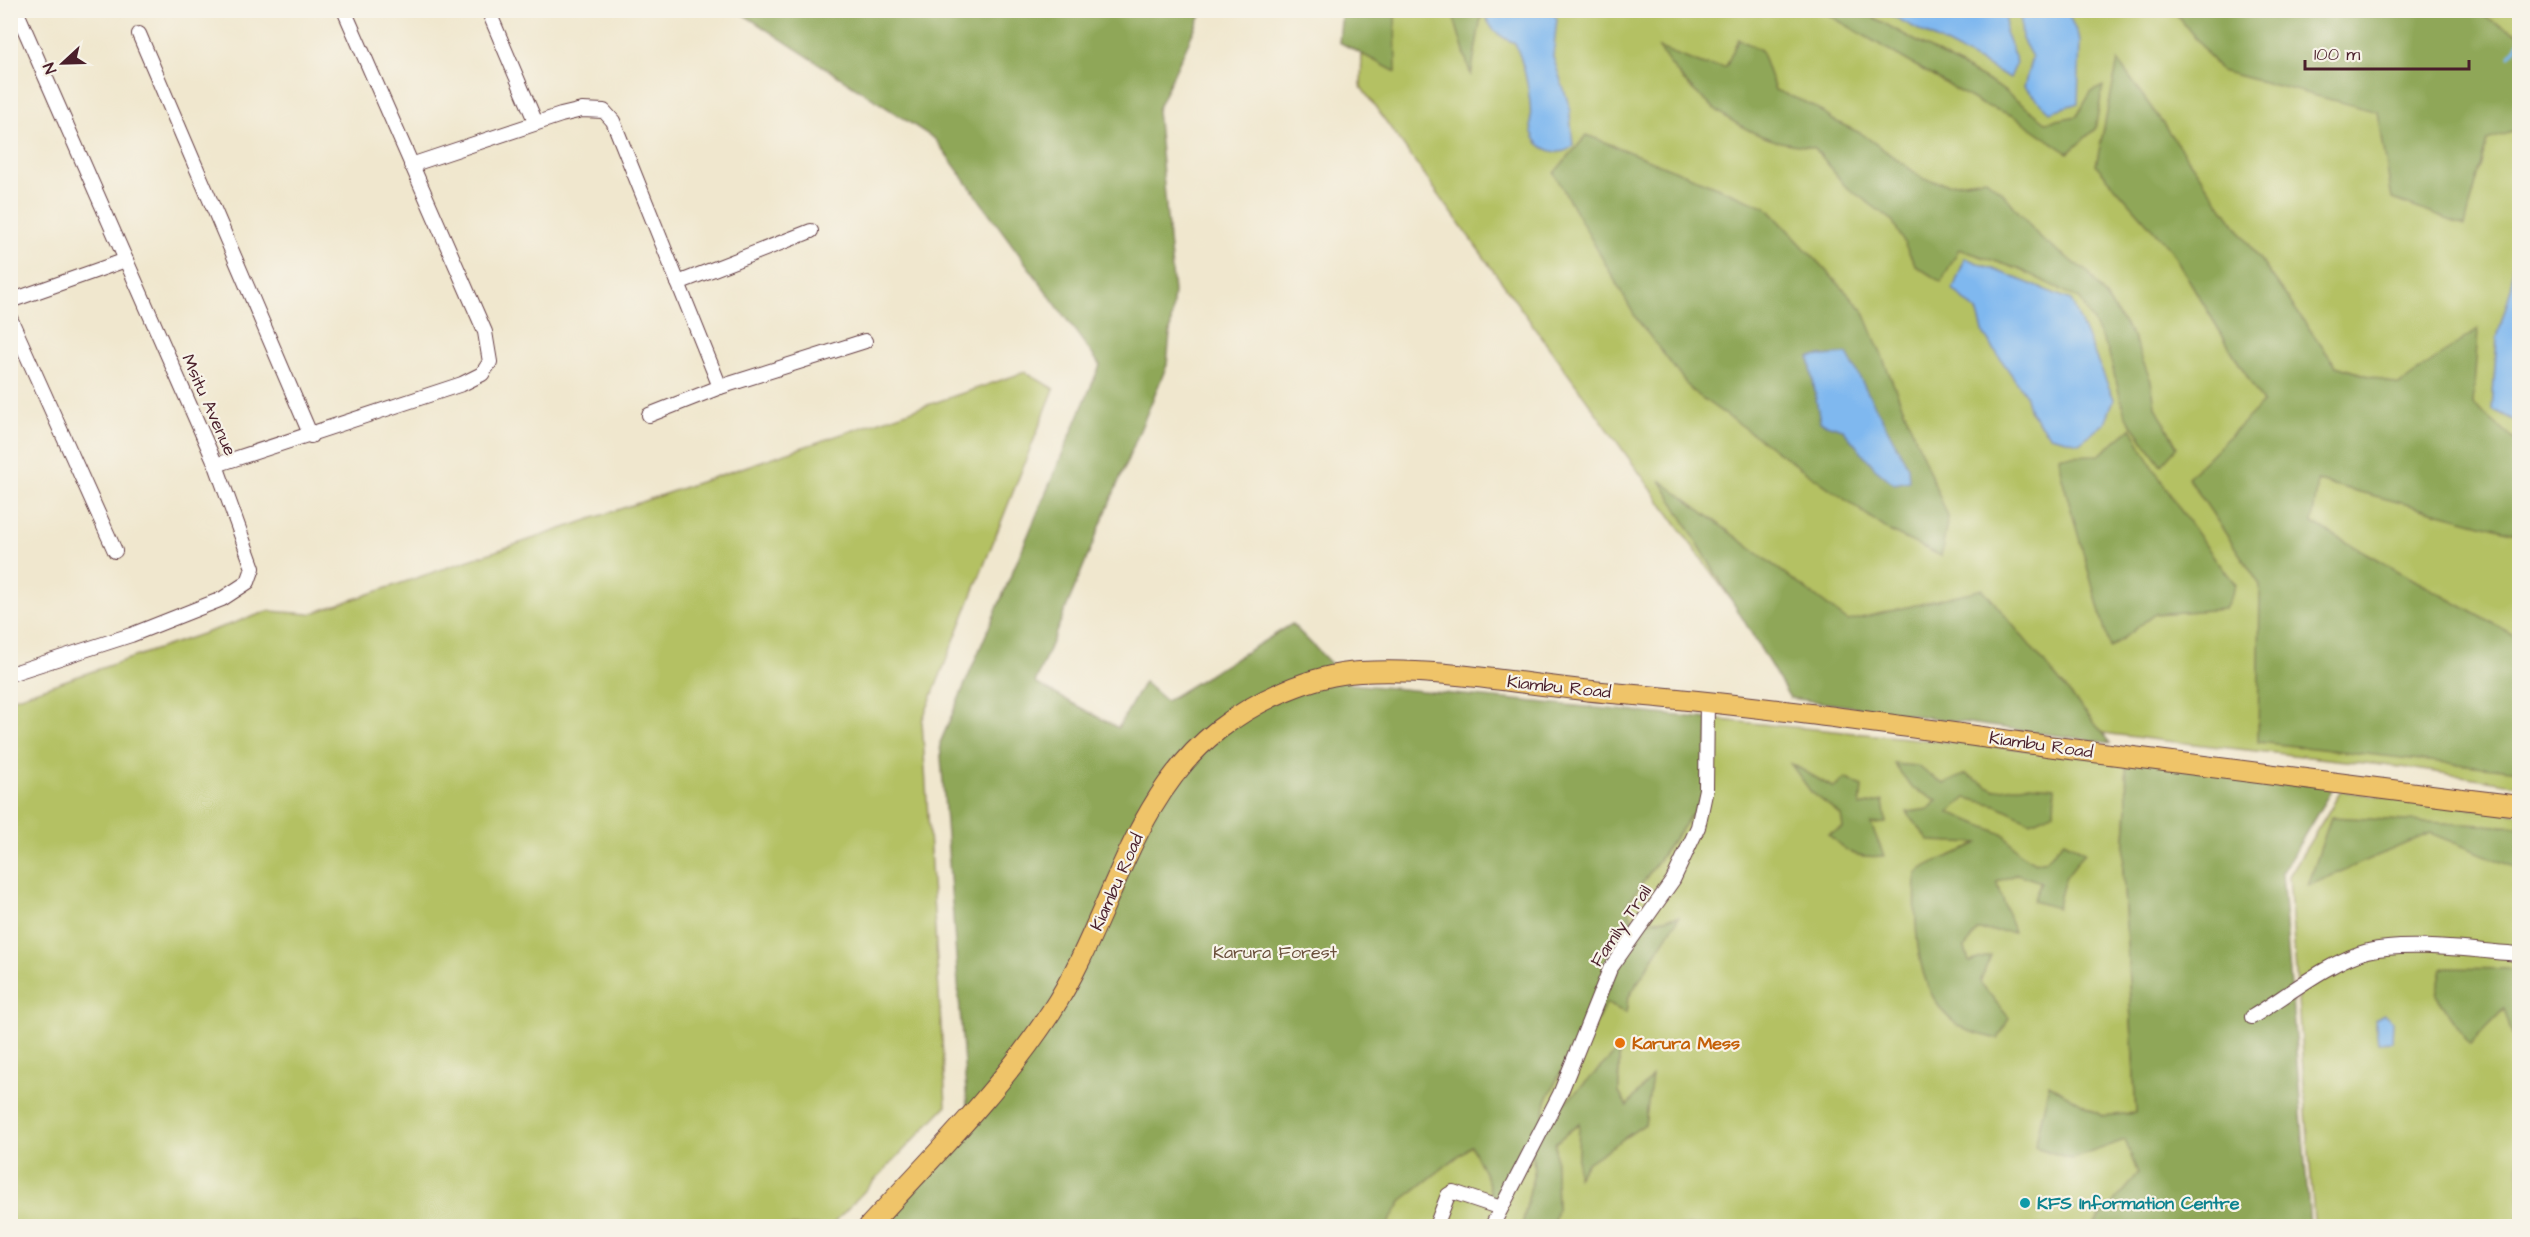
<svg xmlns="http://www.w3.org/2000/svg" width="2530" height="1237" viewBox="0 0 2530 1237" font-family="'Architects Daughter',sans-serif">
	<rect width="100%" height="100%" fill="#f7f3e8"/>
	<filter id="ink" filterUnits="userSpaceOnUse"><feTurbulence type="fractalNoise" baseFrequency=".0167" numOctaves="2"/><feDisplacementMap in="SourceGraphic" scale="12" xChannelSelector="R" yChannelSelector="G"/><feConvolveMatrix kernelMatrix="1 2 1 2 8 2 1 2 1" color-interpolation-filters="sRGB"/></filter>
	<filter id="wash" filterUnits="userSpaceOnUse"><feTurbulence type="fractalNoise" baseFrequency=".008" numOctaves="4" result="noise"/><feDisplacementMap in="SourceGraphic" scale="24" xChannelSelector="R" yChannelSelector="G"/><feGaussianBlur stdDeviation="1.35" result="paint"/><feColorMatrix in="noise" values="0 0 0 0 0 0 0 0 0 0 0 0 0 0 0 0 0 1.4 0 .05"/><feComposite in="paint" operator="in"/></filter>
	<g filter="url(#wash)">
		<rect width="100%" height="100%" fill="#f0e7ce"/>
		<g fill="#b4c163" stroke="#7f7047" stroke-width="1.5">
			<polygon points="2514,10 2519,14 2519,785 2409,768 2158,740 1799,694 1361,87 1363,11"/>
			<polygon points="1025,372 1054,389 922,721 946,1106 831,1226 11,1226 11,699 269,611 310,614"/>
			<polygon points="1709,719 2126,759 2127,809 2123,870 2136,1114 2102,1116 2049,1085 2035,1147 2072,1159 2125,1139 2139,1174 2092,1226 1553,1226 1557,1209 1555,1143 1580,1123 1578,1176 1587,1163 1645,1124 1651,1078 1627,1106 1619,1093 1619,1050 1542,1127 1546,1101 1575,1044 1587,1040 1606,1003 1626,1012 1628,998 1678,918 1633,923 1627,904 1704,797"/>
			<polygon points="2341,791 2519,814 2519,1226 2318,1226 2314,1221 2289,876"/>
			<polygon points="1527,1137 1535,1168 1522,1226 1387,1226 1402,1200 1471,1146 1488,1181 1492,1199"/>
		</g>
		<g fill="#8fa759" stroke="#6c6342" stroke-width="1.5">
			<polygon points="738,11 1203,11 1157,110 1174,292 1167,365 1035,683 1118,728 1144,682 1166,701 1292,624 1351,684 1709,719 1704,797 1627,904 1633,923 1679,917 1628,998 1626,1013 1606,1003 1587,1040 1575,1044 1546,1101 1542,1126 1619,1049 1619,1093 1627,1106 1652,1076 1645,1124 1587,1163 1577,1177 1579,1123 1555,1143 1557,1209 1553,1226 1522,1226 1535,1168 1527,1138 1492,1200 1488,1181 1471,1146 1402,1200 1387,1226 879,1226 969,1131 940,743 1100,365 935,139"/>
			<polygon points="1342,11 1395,11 1396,72 1339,42"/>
			<polygon points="1452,11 1482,11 1471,76"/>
			<polygon points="1822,11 1862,11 1997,86 2046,122 2077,116 2091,92 2103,86 2095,129 2068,153 2014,116 1981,104"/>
			<polygon points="2174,11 2473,11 2519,34 2519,130 2487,140 2465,226 2392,199 2378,112 2221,71"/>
			<path d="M1738 39 1761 50 1775 90 1812 105 1833 120 1862 134 1924 179 1948 184 1986 179 2004 194 2041 239 2090 274 2133 337 2151 381 2155 405 2177 447 2161 465 2125 415 2108 350 2080 299 2021 270 1959 249 1941 282 1916 266 1892 220 1845 186 1815 148C1801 145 1786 144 1773 140 1728 126 1683 87 1659 48L1704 65 1726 67Z"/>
			<polygon points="2118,61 2336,366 2399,385 2478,329 2473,404 2518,443 2519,534 2318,481 2312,523 2519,638 2519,771 2258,742 2260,585 2188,477 2263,403 2171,250 2096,165"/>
			<polygon points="1587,135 1766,207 1863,310 1948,517 1941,556 1891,532 1692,391 1636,318 1554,173"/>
			<path d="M2131 428C2161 485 2196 535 2236 585L2225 609 2155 614 2110 648 2061 474 2059 456 2099 455Z"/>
			<polygon points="1660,480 1848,621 1983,589 2111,743 1790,698"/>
			<polygon points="2126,759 2338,779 2282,873 2310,1226 2092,1226 2138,1174 2125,1140 2072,1159 2035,1147 2049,1084 2102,1116 2136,1113 2123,870 2127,809"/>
			<path d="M1790 763 1834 788 1845 778 1862 787 1860 806 1883 801 1886 823 1871 824 1884 856C1855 858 1848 854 1828 834L1843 828 1841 815 1811 792Z"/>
			<path d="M1894 764 1917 766 1944 784 1965 774 1995 790 2028 785 2055 787 2054 812 2031 822 1996 805 1966 798 1949 812 2005 835 2020 854 2035 863 2046 860 2064 841 2085 852 2065 878 2057 908 2033 901 2041 882 2017 874 1997 882 2014 932 1977 930 1965 948 1969 962 1991 955 1980 982 2009 1018 1998 1039C1988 1036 1975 1034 1966 1030 1913 1003 1914 925 1916 874 1933 858 1958 856 1978 843L1929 841 1907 812 1929 809 1937 800 1913 789Z"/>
			<polygon points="2331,817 2519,827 2519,869 2430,833 2308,886"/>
			<polygon points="2442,968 2519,969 2519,1057 2504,1009 2470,1044 2436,995"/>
		</g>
		<g fill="#7fb8ef" stroke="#646c8d" stroke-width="1.5">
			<path d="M1484 11H1552L1557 18 1553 57 1569 105 1573 146C1560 158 1537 150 1532 132 1530 123 1531 113 1530 103 1528 83 1523 62 1515 43 1498 36 1489 29 1484 11Z"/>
			<polygon points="1883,11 2007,11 2005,32 2017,62 2010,78"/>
			<polygon points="2020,11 2067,11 2080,40 2078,103 2050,112 2024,87 2032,57 2022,39"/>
			<polygon points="2519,237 2519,423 2492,409 2497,338 2512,285 2512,250"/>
			<polygon points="1965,258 2071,300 2114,399 2105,423 2079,443 2050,436 2030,412 2025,394 1984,335 1978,313 1953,289"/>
			<polygon points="1847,354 1908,467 1909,481 1894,484 1875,468 1842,429 1820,422 1809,357"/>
			<polygon points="2384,1014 2393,1021 2392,1041 2378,1042 2375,1019"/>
		</g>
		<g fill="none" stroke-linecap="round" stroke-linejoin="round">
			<polyline stroke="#7fb8ef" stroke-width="3" points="2510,56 2520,40"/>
		</g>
	</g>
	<g filter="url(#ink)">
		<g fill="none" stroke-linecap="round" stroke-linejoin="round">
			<g stroke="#633d43" stroke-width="16">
				<g id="minor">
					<polyline points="488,10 536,123"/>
					<polyline points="139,34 311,436"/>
					<polyline points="411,165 561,115 582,110 604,111 613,121 720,387"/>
					<polyline points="678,283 811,231"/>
					<polyline points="10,301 126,260"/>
					<polyline points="10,318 115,551"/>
					<polyline points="649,415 720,387 865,341"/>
					<polyline points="216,465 462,384 482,374 490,362 485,332 344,10"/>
					<polyline points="10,674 131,635 222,599 248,582 253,568 216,465 16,10"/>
					<path d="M2252 1017C2285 997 2331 960 2368 951 2408 941 2477 951 2520 954"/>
					<polyline points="1436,1226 1448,1195 1453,1192 1501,1208"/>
					<polyline points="1492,1226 1560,1094 1610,969 1673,880 1698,827 1706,789 1707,700"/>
				</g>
			</g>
			<g stroke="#633d43" stroke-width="22">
				<path id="highway" d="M869 1226C932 1158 1000 1090 1051 1012 1111 920 1129 800 1218 730 1257 700 1310 675 1360 672 1444 667 1529 686 1612 693 1758 705 1902 726 2047 746 2204 767 2362 787 2520 806"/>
			</g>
			<use href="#minor" stroke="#fff" stroke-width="14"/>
			<use href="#highway" stroke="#efc469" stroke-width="20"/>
		</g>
	</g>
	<circle fill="#e8710a" stroke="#f7f3e8" stroke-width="2" cx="1620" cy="1043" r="6"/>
	<circle fill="#0f9aa8" stroke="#f7f3e8" stroke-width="2" cx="2025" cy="1203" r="6"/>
	<g text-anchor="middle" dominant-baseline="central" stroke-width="4.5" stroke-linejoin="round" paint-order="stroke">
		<g font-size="18" fill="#4a1f2b" stroke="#f7f3e8">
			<text transform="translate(209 405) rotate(66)">Msitu Avenue</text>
			<text transform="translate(1559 687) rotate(6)">Kiambu Road</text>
			<text transform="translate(2041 745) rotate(8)">Kiambu Road</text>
			<text transform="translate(1117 882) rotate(-66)">Kiambu Road</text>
			<text transform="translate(1621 926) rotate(-56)">Family Trail</text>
		</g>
		<g font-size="18" fill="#6a503c" stroke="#f7f3e8">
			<text x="1275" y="952">Karura Forest</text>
		</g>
		<g font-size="18" font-weight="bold" fill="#c56008" stroke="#f7f3e8" text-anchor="start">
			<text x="1632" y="1043">Karura Mess</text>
		</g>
		<g font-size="18" font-weight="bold" fill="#0d838f" stroke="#f7f3e8" text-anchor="start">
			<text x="2037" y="1203">KFS Information Centre</text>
		</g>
	</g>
	<rect width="2530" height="1237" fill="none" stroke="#f7f3e8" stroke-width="36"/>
	<g transform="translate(63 63) rotate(248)" stroke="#f7f3e8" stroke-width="4.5" paint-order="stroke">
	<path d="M0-4.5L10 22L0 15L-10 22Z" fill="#4a1f2b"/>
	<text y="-9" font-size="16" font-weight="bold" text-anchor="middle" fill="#4a1f2b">N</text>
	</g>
	<path d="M2305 60v9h164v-9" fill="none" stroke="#4a1f2b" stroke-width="3"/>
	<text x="2314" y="60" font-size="18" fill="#4a1f2b" stroke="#f7f3e8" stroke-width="4.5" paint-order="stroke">100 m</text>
</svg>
